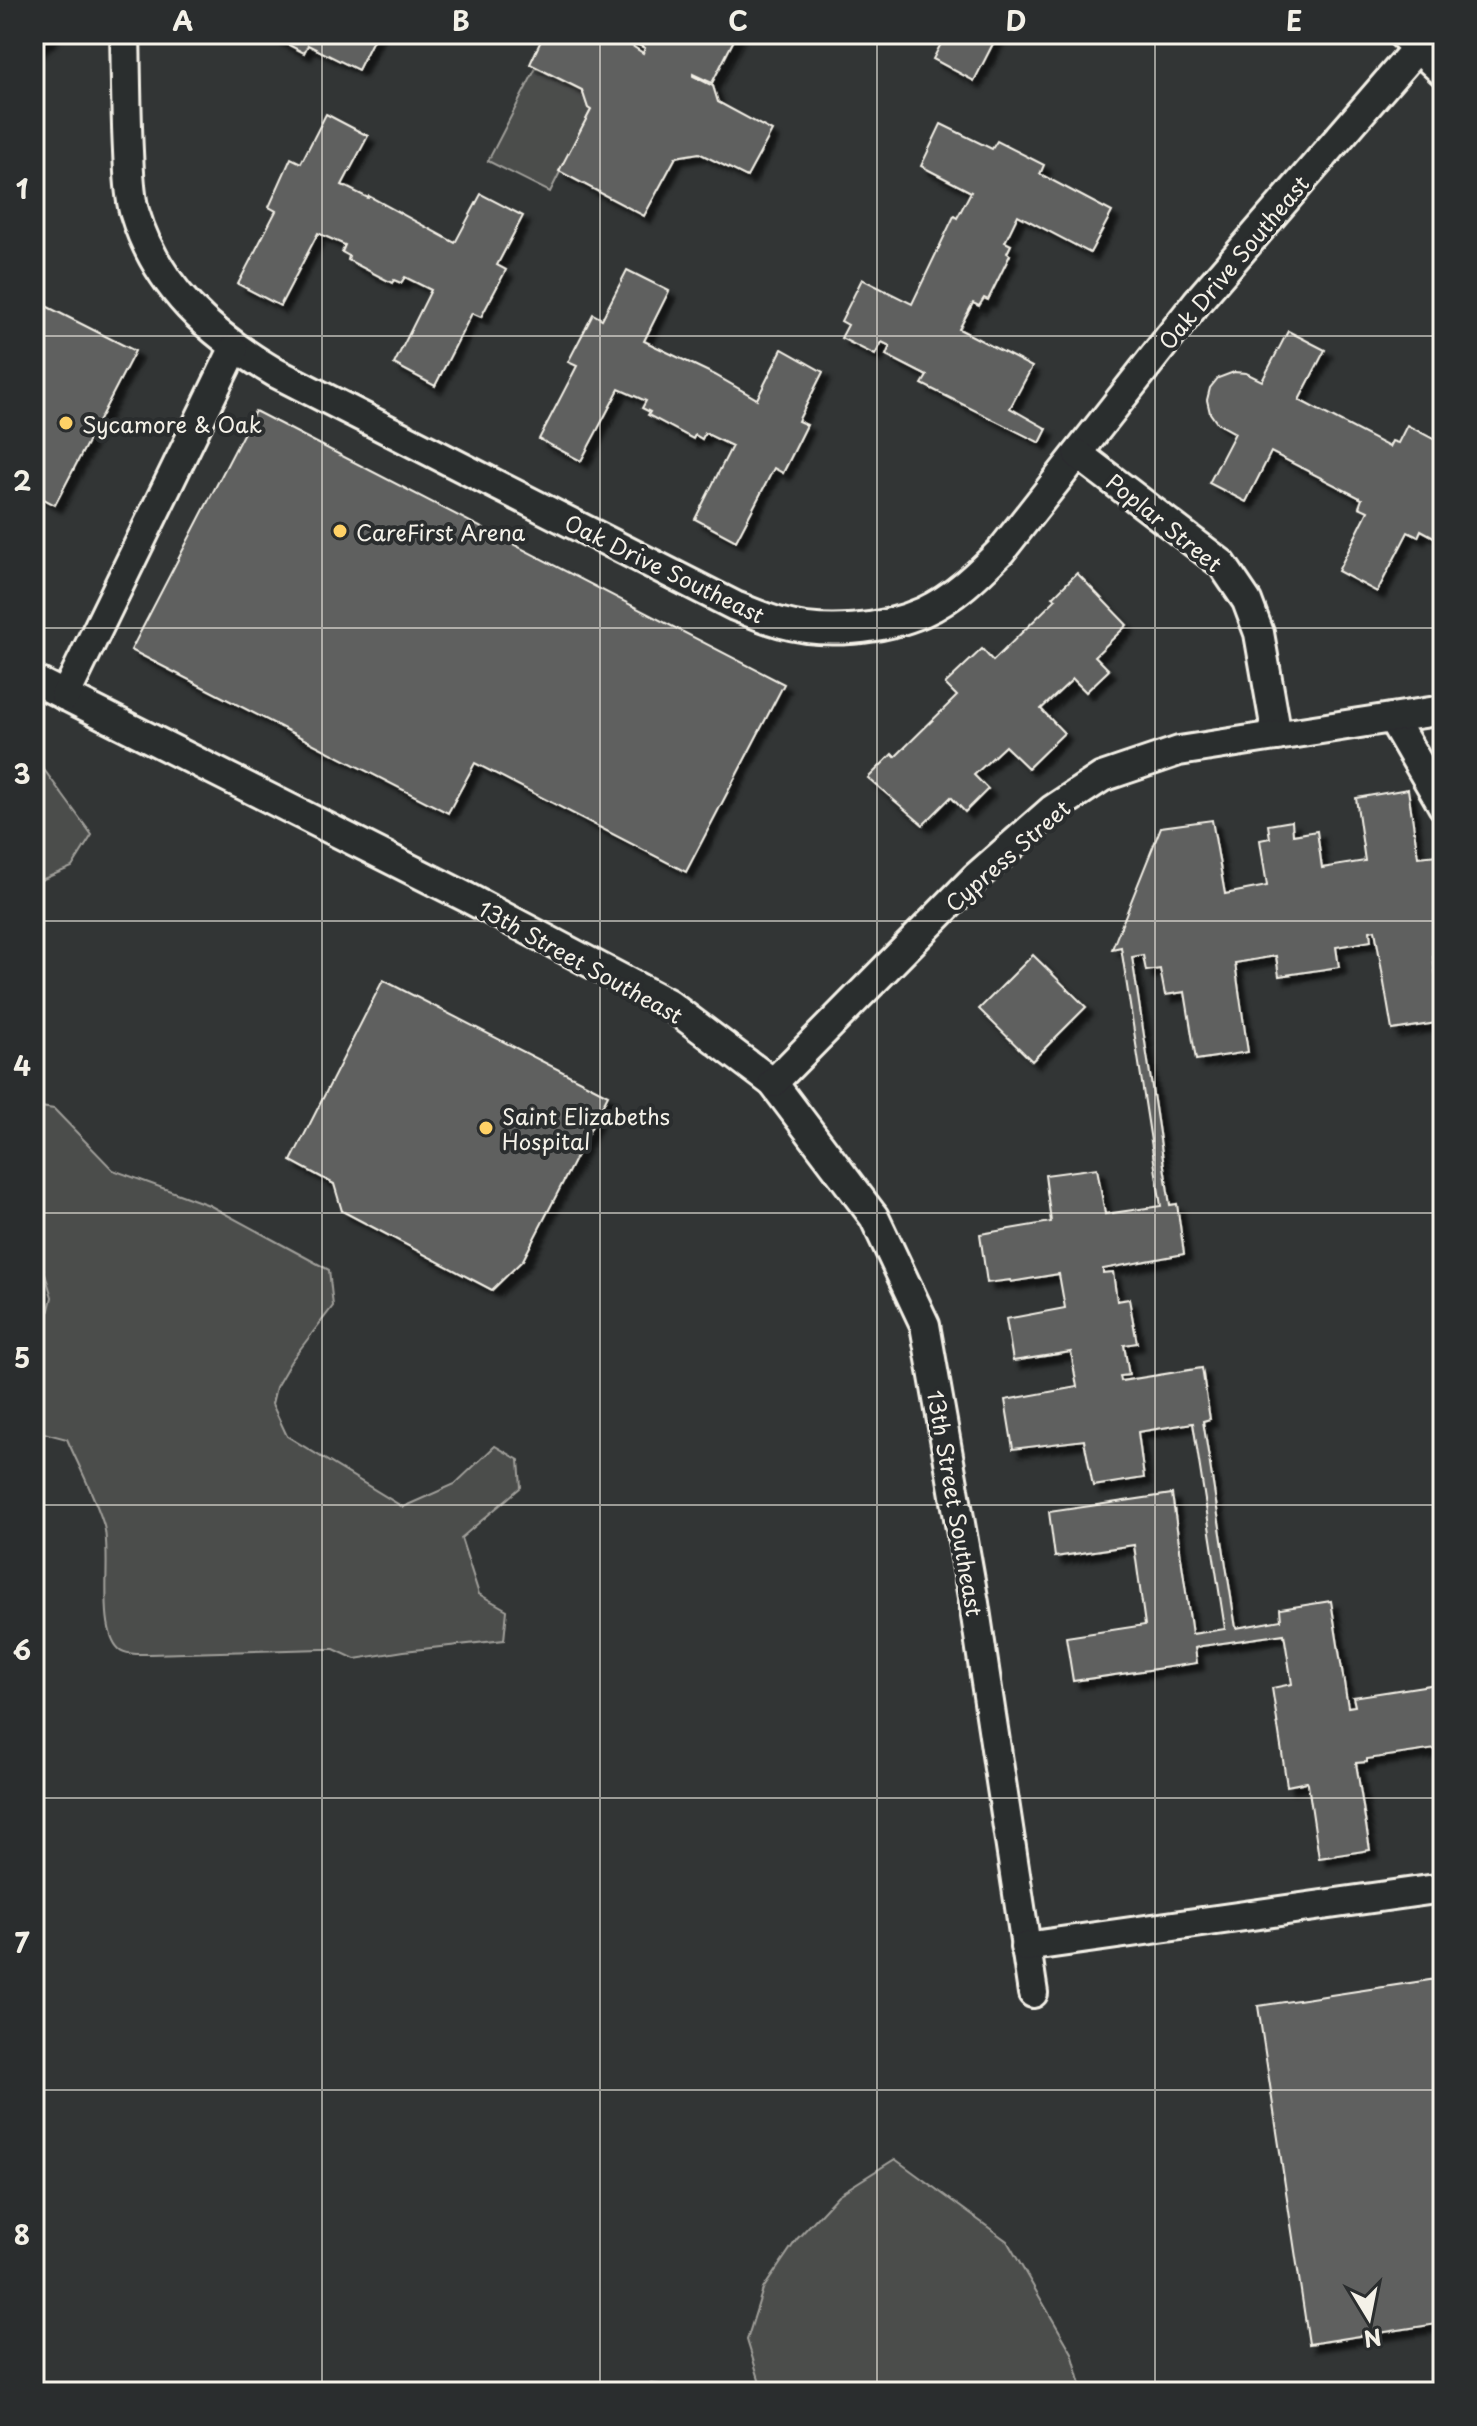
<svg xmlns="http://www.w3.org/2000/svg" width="1477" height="2426" viewBox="0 0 1477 2426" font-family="'Playpen Sans',sans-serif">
	<defs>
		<filter id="shadow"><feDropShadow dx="7" dy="7" stdDeviation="2" flood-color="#0009"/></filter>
	</defs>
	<rect width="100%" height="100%" fill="#323535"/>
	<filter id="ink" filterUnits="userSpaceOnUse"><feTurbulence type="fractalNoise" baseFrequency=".0125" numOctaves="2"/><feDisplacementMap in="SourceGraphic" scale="16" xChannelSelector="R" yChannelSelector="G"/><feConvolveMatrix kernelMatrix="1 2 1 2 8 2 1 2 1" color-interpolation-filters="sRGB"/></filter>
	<g filter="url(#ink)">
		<g fill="#4b4d4c" stroke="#a09f9a" stroke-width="2">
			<polygon points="536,68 582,90 588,108 591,110 550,192 488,161"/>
			<polygon points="34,756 92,835 72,867 34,883"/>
			<path d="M34 1106 54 1109 113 1170 209 1205 329 1270 333 1306 291 1361 276 1387 272 1404 287 1436 403 1507 455 1484 495 1446 519 1460 521 1487 461 1538 479 1594 507 1610 504 1640 404 1651 355 1659 334 1649H322L149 1654C140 1654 126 1655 119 1649 97 1629 112 1554 104 1526 95 1496 79 1467 67 1439L36 1431 34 1427V1373L52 1297 34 1238Z"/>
			<polygon points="895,2159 1007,2241 1072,2353 1083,2392 763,2392 747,2340 763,2289 797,2239 838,2195"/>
		</g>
		<g fill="#5f605f" stroke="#f4f1e8" stroke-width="2" filter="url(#shadow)">
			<polygon points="34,34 52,34 35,50"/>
			<polygon points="268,34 376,34 358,70 308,45 304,53"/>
			<polygon points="544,34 585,34 607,45 623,40 643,53 645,48 626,39 629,34 737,34 712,83 693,74 693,76 713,86 718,102 772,131 747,177 699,153 676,157 644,216 559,171 591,110 588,108 582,90 530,64"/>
			<polygon points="946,34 998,34 974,81 933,59"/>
			<polygon points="326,114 368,136 342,185 368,198 369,196 455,243 481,194 523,216 497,265 506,270 481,317 472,313 435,386 394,364 431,290 405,277 401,283 394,280 392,283 348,260 349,256 342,252 345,245 318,233 280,306 238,284 276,211 269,207 291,158 301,163"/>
			<polygon points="941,124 992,149 997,141 1044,165 1040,174 1112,212 1090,253 1018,215 1005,242 1011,245 1007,253 1010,255 988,300 984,298 979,306 973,303 959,329 1032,367 1010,408 1047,429 1040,443 922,384 927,376 886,355 890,346 882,342 875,355 841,338 848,325 841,321 862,279 912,304 954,216 957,218 971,192 921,166"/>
			<polygon points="627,270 669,291 644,341 715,375 757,399 782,349 823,372 798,421 807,425 783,473 774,468 736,541 695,519 732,446 705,433 702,439 695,435 693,439 648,415 650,412 642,408 646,401 619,389 581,461 539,439 577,366 568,362 593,314 602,319"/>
			<polygon points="34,300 135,351 55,505 34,494"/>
			<polygon points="1288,331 1325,350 1299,400 1389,447 1392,441 1398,443 1407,425 1443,444 1443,542 1421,530 1418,537 1408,532 1377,592 1338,571 1368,511 1359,507 1362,499 1271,452 1246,502 1209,483 1235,433 1217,423 1210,413 1207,400 1210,388 1218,378 1234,372 1246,373 1262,381"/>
			<polygon points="255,411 784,684 686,872 475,763 448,813 131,650"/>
			<polygon points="1077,573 1127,625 1095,656 1109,670 1086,692 1073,679 1041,709 1064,733 1028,768 1005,746 974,775 988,789 965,812 951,797 923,825 868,778 892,754 895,757 957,696 945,684 982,649 993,661 1056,599 1053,597"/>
			<polygon points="1408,789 1418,857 1438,855 1443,881 1443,954 1433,956 1443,1022 1392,1030 1375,930 1370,931 1371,941 1336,947 1339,967 1279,976 1276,956 1235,963 1248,1052 1196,1060 1185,992 1165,995 1160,969 1146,971 1143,955 1132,957 1170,1205 1177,1204 1184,1254 1103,1269 1103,1273 1113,1272 1117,1301 1129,1299 1137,1343 1124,1345 1129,1375 1120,1376 1121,1381 1202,1368 1210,1419 1203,1421 1236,1628 1281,1620 1280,1609 1331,1601 1348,1707 1355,1706 1353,1697 1443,1683 1443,1748 1367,1759 1367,1762 1356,1763 1370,1850 1319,1858 1308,1784 1307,1782 1287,1786 1272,1688 1292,1684 1284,1634 1202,1646 1195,1648 1197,1663 1073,1681 1066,1637 1145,1625 1134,1545 1055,1557 1049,1512 1172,1494 1192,1634 1225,1629 1193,1423 1138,1432 1144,1478 1093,1486 1084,1440 1013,1449 1005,1400 1077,1387 1071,1352 1013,1361 1006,1319 1065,1308 1059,1274 1011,1282 1010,1280 987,1283 980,1234 1051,1222 1045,1175 1097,1168 1105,1214 1161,1206 1121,947 1112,949 1161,827 1212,820 1225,894 1267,886 1260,840 1270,838 1268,825 1292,821 1293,835 1317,831 1322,868 1365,861 1356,798"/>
			<polygon points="1033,955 1086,1007 1032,1061 979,1009"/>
			<polygon points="383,980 608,1095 523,1260 492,1290 342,1211 334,1184 291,1161"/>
			<polygon points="1443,1978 1443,2323 1309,2344 1258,2006"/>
			<polygon points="650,2384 671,2386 683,2392 624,2392"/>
		</g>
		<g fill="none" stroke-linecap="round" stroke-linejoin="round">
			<g stroke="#f4f1e8" stroke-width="34">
				<g id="minor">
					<path d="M125 34C126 73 126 112 128 151 129 171 129 192 134 211 157 288 210 334 276 373L735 606C751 612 766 619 782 623 824 635 883 630 923 612 954 598 978 574 1001 551L1197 302 1429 34"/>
					<polyline points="1402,34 1443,72"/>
					<polyline points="1078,454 1222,564 1247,601 1259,633 1277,736"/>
					<polyline points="34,680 468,898 667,1003 773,1083 874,1217 925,1325 974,1603 1033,1993"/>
					<polyline points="65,696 234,349"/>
					<polyline points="1392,718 1443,806"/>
					<polyline points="773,1083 976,877 1052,810 1102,777 1179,751 1443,710"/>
					<polyline points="1025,1947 1443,1888"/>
				</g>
			</g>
			<use href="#minor" stroke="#2a2d2e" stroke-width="28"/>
		</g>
	</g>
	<path fill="none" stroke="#f4f1e8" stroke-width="2" stroke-opacity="0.55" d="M322 34V2392M600 34V2392M877 34V2392M1155 34V2392M34 336H1443M34 628H1443M34 921H1443M34 1213H1443M34 1505H1443M34 1798H1443M34 2090H1443"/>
	<g fill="#ffd166" stroke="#2a2d2e" stroke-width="3">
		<circle cx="66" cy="423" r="8"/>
		<circle cx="340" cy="531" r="8"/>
		<circle cx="486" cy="1128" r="8"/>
	</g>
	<g text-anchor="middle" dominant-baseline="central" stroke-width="8" stroke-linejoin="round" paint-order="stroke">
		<g font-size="22" fill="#f4f1e8" stroke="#2a2d2e">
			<text transform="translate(1233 262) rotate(-50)">Oak Drive Southeast</text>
			<text transform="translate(1165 522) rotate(39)">Poplar Street</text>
			<text transform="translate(665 568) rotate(26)">Oak Drive Southeast</text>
			<text transform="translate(1007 855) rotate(-41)">Cypress Street</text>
			<text transform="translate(581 961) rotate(29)">13th Street Southeast</text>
			<text transform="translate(956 1503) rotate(80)">13th Street Southeast</text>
		</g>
		<g font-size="22" fill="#f4f1e8" stroke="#2a2d2e" text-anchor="start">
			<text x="82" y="423">Sycamore &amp; Oak</text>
			<text x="356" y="531">CareFirst Arena</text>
			<text x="502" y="1115">Saint Elizabeths<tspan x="502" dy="25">Hospital</tspan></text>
		</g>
	</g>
	<rect width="1477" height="2426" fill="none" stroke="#2a2d2e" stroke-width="88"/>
	<g transform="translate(1369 2318) rotate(170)" stroke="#2a2d2e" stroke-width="6" paint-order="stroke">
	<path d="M0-6L14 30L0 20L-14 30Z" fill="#f4f1e8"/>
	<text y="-12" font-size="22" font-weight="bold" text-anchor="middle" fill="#f4f1e8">N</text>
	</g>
	<rect x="44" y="44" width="1389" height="2338" fill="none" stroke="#f4f1e8" stroke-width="3"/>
	<g font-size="26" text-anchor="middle" font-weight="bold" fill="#f4f1e8">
		<text x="183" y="31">A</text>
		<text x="461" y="31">B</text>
		<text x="738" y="31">C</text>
		<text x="1016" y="31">D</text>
		<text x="1294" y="31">E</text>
		<text x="22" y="199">1</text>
		<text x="22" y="491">2</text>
		<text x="22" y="784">3</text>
		<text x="22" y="1076">4</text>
		<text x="22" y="1368">5</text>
		<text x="22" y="1660">6</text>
		<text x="22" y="1953">7</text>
		<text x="22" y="2245">8</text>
	</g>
</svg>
